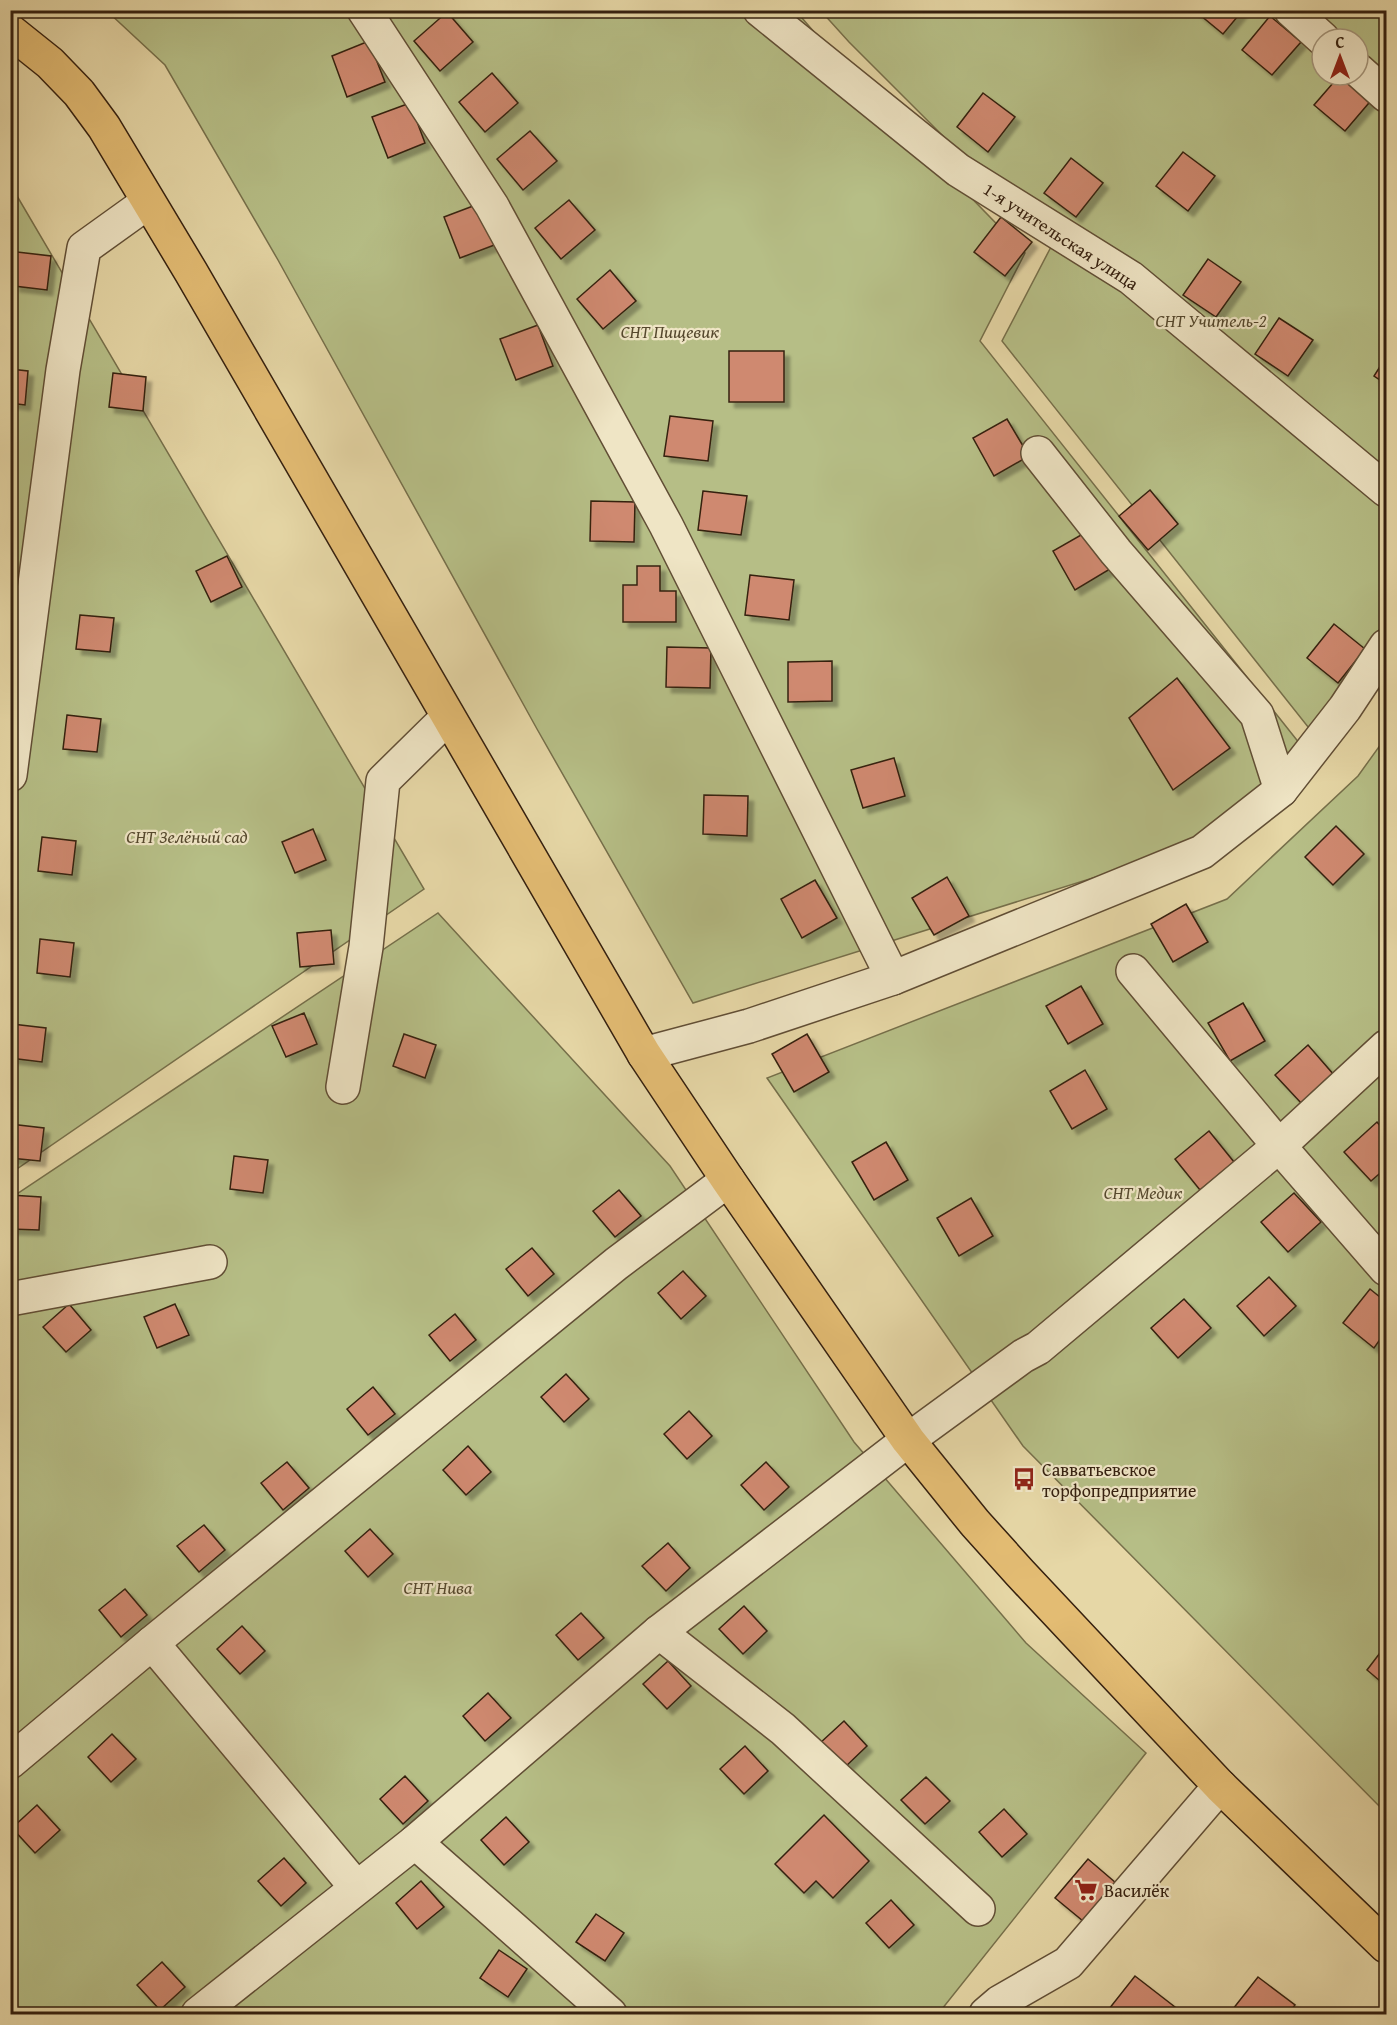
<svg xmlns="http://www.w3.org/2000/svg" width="1397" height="2025" viewBox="0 0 1397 2025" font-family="'Gentium Book Plus',serif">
	<defs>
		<filter id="shadow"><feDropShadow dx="5.5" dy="5.5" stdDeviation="1.5" flood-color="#0004"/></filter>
	</defs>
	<rect width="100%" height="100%" fill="#e6d7a6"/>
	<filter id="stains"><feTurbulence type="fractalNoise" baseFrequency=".00333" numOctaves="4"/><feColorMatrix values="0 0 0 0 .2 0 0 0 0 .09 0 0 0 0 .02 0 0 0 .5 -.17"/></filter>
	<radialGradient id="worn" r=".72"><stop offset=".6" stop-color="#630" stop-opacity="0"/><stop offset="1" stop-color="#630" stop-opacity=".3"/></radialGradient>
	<g fill="#b6be86" stroke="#766f4a" stroke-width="1.5" fill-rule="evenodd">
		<polygon points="107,11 796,11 846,69 1025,253 980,341 1300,744 1224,837 693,1003 537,729 278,260 165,65"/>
		<path d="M821 11H1386V621L1316 737 1002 341 1052 245 849 42ZM1322 39H1358V75H1322Z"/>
		<polygon points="10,184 424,889 11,1173 10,1173"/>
		<polygon points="1386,737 1386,1813 1023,1446 767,1078 1227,899 1358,776"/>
		<polygon points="438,913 670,1166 854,1442 1026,1643 1146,1753 938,2014 11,2014 11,1198"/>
	</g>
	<g fill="#cf8970" stroke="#35200f" stroke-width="1.5" filter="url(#shadow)">
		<polygon points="1194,10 1243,10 1223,34"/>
		<polygon points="447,12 473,42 440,71 414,41"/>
		<polygon points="1270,16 1301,42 1272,75 1242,50"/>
		<polygon points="369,41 385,82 347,97 332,56"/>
		<polygon points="492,73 518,103 485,132 459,102"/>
		<polygon points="1340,75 1347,75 1374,97 1345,131 1314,105"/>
		<polygon points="983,93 1015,117 988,152 957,127"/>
		<polygon points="410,103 425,143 388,158 372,117"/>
		<polygon points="530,131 557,161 523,190 497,159"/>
		<polygon points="1183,152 1215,176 1188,211 1156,186"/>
		<polygon points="1071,158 1103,183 1076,217 1044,193"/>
		<polygon points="569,200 595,230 561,259 535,228"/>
		<polygon points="481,203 497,244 460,258 444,217"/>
		<polygon points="1001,217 1032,242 1005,276 974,252"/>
		<polygon points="17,252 51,256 47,290 14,286"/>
		<polygon points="1208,259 1241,282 1216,317 1183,295"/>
		<polygon points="610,270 636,301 603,329 577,299"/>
		<polygon points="1279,318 1313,340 1288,376 1255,354"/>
		<polygon points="538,325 553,366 516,380 500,339"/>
		<rect x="729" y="351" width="55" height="51"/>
		<polygon points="1386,357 1386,384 1374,376"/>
		<polygon points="10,369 28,371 25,405 10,403"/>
		<polygon points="113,373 146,377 143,411 109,407"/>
		<polygon points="670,416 713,421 708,461 664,456"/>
		<polygon points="1007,419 1029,456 994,476 973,438"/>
		<polygon points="1150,490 1178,524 1148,550 1119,516"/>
		<polygon points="703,491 747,496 741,535 698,530"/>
		<polygon points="591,501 635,502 634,542 590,541"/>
		<polygon points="1088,531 1110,569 1075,590 1053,551"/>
		<polygon points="227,556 242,587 211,602 196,571"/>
		<polygon points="637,566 660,566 660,591 676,591 676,622 623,622 623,585 637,585"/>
		<polygon points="750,575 794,580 789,620 745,615"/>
		<polygon points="80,615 114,618 110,652 76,649"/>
		<polygon points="1334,624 1365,649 1338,683 1307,658"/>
		<polygon points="667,647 711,648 710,688 666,687"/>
		<polygon points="832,661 832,701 788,702 788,662"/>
		<polygon points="1177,678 1230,748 1173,790 1129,718"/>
		<polygon points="67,715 101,719 97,752 63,749"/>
		<polygon points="894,758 905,796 863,808 851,770"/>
		<polygon points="704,795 748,796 747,836 703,834"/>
		<polygon points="1336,826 1364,854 1333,885 1305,857"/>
		<polygon points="313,829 326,860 295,873 282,842"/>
		<polygon points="42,837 76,841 72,875 38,871"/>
		<polygon points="947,877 969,916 934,935 912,898"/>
		<polygon points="815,880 837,918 802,938 781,899"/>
		<polygon points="1186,904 1208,942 1173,962 1151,924"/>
		<polygon points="331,930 334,964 300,967 297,933"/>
		<polygon points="40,939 74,943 70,977 37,973"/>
		<polygon points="1081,986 1103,1024 1068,1044 1046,1006"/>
		<polygon points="1243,1003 1265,1041 1230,1061 1208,1023"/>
		<polygon points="304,1013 317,1044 286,1057 272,1026"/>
		<polygon points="12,1024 46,1028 42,1062 10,1058"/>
		<polygon points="404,1034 436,1045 425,1078 393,1066"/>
		<polygon points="807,1034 829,1072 794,1092 772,1054"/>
		<polygon points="1308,1045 1334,1075 1302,1104 1275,1075"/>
		<polygon points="1085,1070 1107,1109 1072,1129 1050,1091"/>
		<polygon points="1377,1122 1386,1133 1386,1168 1371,1181 1344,1152"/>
		<polygon points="10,1124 44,1128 40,1161 10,1158"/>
		<polygon points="1209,1131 1234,1162 1200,1190 1175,1159"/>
		<polygon points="886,1142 908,1180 874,1200 852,1162"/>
		<polygon points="234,1156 268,1160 263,1193 230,1189"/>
		<polygon points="619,1190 641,1216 615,1237 593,1211"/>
		<polygon points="1294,1193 1321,1222 1288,1252 1261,1222"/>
		<polygon points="10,1195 41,1197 39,1230 10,1229"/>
		<polygon points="971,1198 993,1236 959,1256 937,1218"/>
		<polygon points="532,1248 554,1274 528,1296 506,1269"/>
		<polygon points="683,1271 706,1296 681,1319 658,1293"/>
		<polygon points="1269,1277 1296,1306 1264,1336 1237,1306"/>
		<polygon points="1370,1289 1386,1302 1386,1331 1374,1348 1343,1323"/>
		<polygon points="1184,1299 1211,1328 1178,1358 1151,1328"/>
		<polygon points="69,1304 91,1330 66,1352 43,1327"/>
		<polygon points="175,1304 189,1335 157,1348 144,1317"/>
		<polygon points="455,1314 476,1340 450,1361 429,1335"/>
		<polygon points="566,1374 589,1399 564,1422 541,1397"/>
		<polygon points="373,1387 395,1414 368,1435 347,1409"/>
		<polygon points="689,1411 712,1436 687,1459 664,1434"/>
		<polygon points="468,1446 491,1472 466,1495 443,1470"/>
		<polygon points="287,1462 309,1488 283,1510 261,1483"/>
		<polygon points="766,1462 789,1487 764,1510 741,1485"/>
		<polygon points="204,1525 225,1550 199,1572 177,1546"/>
		<polygon points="370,1529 393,1554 368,1577 345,1551"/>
		<polygon points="668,1543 690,1568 666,1591 642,1566"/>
		<polygon points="125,1589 147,1615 121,1637 99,1610"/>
		<polygon points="744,1606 767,1631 743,1654 719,1629"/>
		<polygon points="581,1613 604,1638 578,1660 556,1635"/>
		<polygon points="242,1626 265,1651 240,1674 217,1649"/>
		<polygon points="1386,1645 1386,1686 1367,1670"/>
		<polygon points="668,1661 691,1686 667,1709 643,1684"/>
		<polygon points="488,1693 511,1718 485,1741 463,1716"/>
		<polygon points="844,1721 867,1746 843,1769 819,1744"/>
		<polygon points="112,1734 136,1759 111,1782 88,1757"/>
		<polygon points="745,1746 768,1771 744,1794 720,1769"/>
		<polygon points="405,1776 428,1801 403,1824 380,1799"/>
		<polygon points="926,1777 950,1801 925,1824 901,1800"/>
		<polygon points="37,1805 60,1830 35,1853 12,1828"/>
		<polygon points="1004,1809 1027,1834 1002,1857 979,1832"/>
		<polygon points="824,1815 869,1861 833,1898 816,1881 804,1893 775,1864"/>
		<polygon points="506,1817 529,1842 504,1865 481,1840"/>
		<polygon points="284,1858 306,1883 281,1906 258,1881"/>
		<polygon points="1088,1859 1116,1883 1083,1921 1055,1898"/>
		<polygon points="421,1881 444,1907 417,1929 396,1903"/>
		<polygon points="891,1900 914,1925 889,1948 866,1923"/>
		<polygon points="596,1914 624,1933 605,1961 576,1942"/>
		<polygon points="499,1950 527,1969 508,1997 480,1978"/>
		<polygon points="162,1962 185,1987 160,2010 137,1985"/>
		<polygon points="1135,1976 1184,2014 1105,2014"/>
		<polygon points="1258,1977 1295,2005 1288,2014 1229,2014"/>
	</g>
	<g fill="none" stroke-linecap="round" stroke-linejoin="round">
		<g stroke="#614e35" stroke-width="36">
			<g id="minor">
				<polyline points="364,10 492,206 666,525 893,978"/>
				<polyline points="760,10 958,170 1131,278 1386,490"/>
				<polyline points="1291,10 1323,39"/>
				<polyline points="1358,70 1386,95"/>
				<polyline points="1038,453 1116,552 1257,715 1281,790"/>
				<polyline points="10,775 63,370 84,248 148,202"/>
				<polyline points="1133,971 1279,1146 1386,1269"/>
				<polyline points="644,1054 749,1026 893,978 1202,852 1281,790 1345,708 1386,646"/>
				<polyline points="343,1087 366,947 383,781 448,717"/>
				<polyline points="10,1299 210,1262"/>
				<polyline points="659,1632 783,1729 978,1909"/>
				<polyline points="152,1643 356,1887"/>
				<polyline points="10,1762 152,1643 616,1264 728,1180"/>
				<polyline points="415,1842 610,2014"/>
				<polyline points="198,2014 415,1842 659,1632 908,1440 1023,1356 1038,1348 1279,1146 1386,1047"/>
				<polyline points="986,2014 1000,2002 1068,1963 1220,1786"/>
			</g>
		</g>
		<g stroke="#35200f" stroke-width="36">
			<polyline id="major" points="10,31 50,63 79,93 104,127 191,272 644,1054 728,1180 908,1440 975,1523 1020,1573 1220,1786 1386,1946"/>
		</g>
		<use href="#minor" stroke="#efe5c5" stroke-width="33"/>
		<use href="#major" stroke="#e3bc73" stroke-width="33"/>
	</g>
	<defs>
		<g id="bus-bare" transform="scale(1.8)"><path d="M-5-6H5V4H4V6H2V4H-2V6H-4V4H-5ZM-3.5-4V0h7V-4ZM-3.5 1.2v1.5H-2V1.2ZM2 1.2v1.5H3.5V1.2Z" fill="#8f2418" stroke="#efe5c5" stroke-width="2.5" paint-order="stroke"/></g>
		<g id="supermarket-bare" transform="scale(1.8)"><path d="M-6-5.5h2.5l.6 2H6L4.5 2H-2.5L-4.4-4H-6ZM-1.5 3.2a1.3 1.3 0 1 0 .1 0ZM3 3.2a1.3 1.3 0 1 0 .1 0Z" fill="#8f2418" stroke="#efe5c5" stroke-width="2.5" paint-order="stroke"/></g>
	</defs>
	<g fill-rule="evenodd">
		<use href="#bus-bare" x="1024" y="1479"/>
		<use href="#supermarket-bare" x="1086" y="1890"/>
	</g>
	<g text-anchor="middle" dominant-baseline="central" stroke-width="4.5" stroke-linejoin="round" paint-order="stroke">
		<g font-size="18" fill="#35200f" stroke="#efe5c5">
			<text transform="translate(1061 236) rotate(33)">1-я учительская улица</text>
		</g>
		<g font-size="18" font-style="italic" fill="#55482d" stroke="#efe5c5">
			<text x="1211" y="320">СНТ Учитель-2</text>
			<text x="670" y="331">СНТ Пищевик</text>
			<text x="187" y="836">СНТ Зелёный сад</text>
			<text x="1143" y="1192">СНТ Медик</text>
			<text x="438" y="1587">СНТ Нива</text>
		</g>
		<g font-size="18" fill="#35200f" stroke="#efe5c5" text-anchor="start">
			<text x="1042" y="1469">Савватьевское<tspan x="1042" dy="21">торфопредприятие</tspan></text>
			<text x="1104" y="1890">Василёк</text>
		</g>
	</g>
	<rect width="1397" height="2025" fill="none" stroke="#e6d7a6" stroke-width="36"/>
	<rect x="12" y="12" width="1373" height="2001" fill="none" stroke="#35200f" stroke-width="3"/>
	<rect x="18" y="18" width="1361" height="1989" fill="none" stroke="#35200f" stroke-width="1.5"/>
	<g transform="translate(1340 57)"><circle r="28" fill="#efe5c5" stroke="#a5967c" stroke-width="1.5"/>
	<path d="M0-4.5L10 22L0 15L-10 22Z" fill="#8f2418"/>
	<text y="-9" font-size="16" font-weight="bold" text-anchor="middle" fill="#35200f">С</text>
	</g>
	<rect width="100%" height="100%" filter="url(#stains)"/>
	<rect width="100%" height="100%" fill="url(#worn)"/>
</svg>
